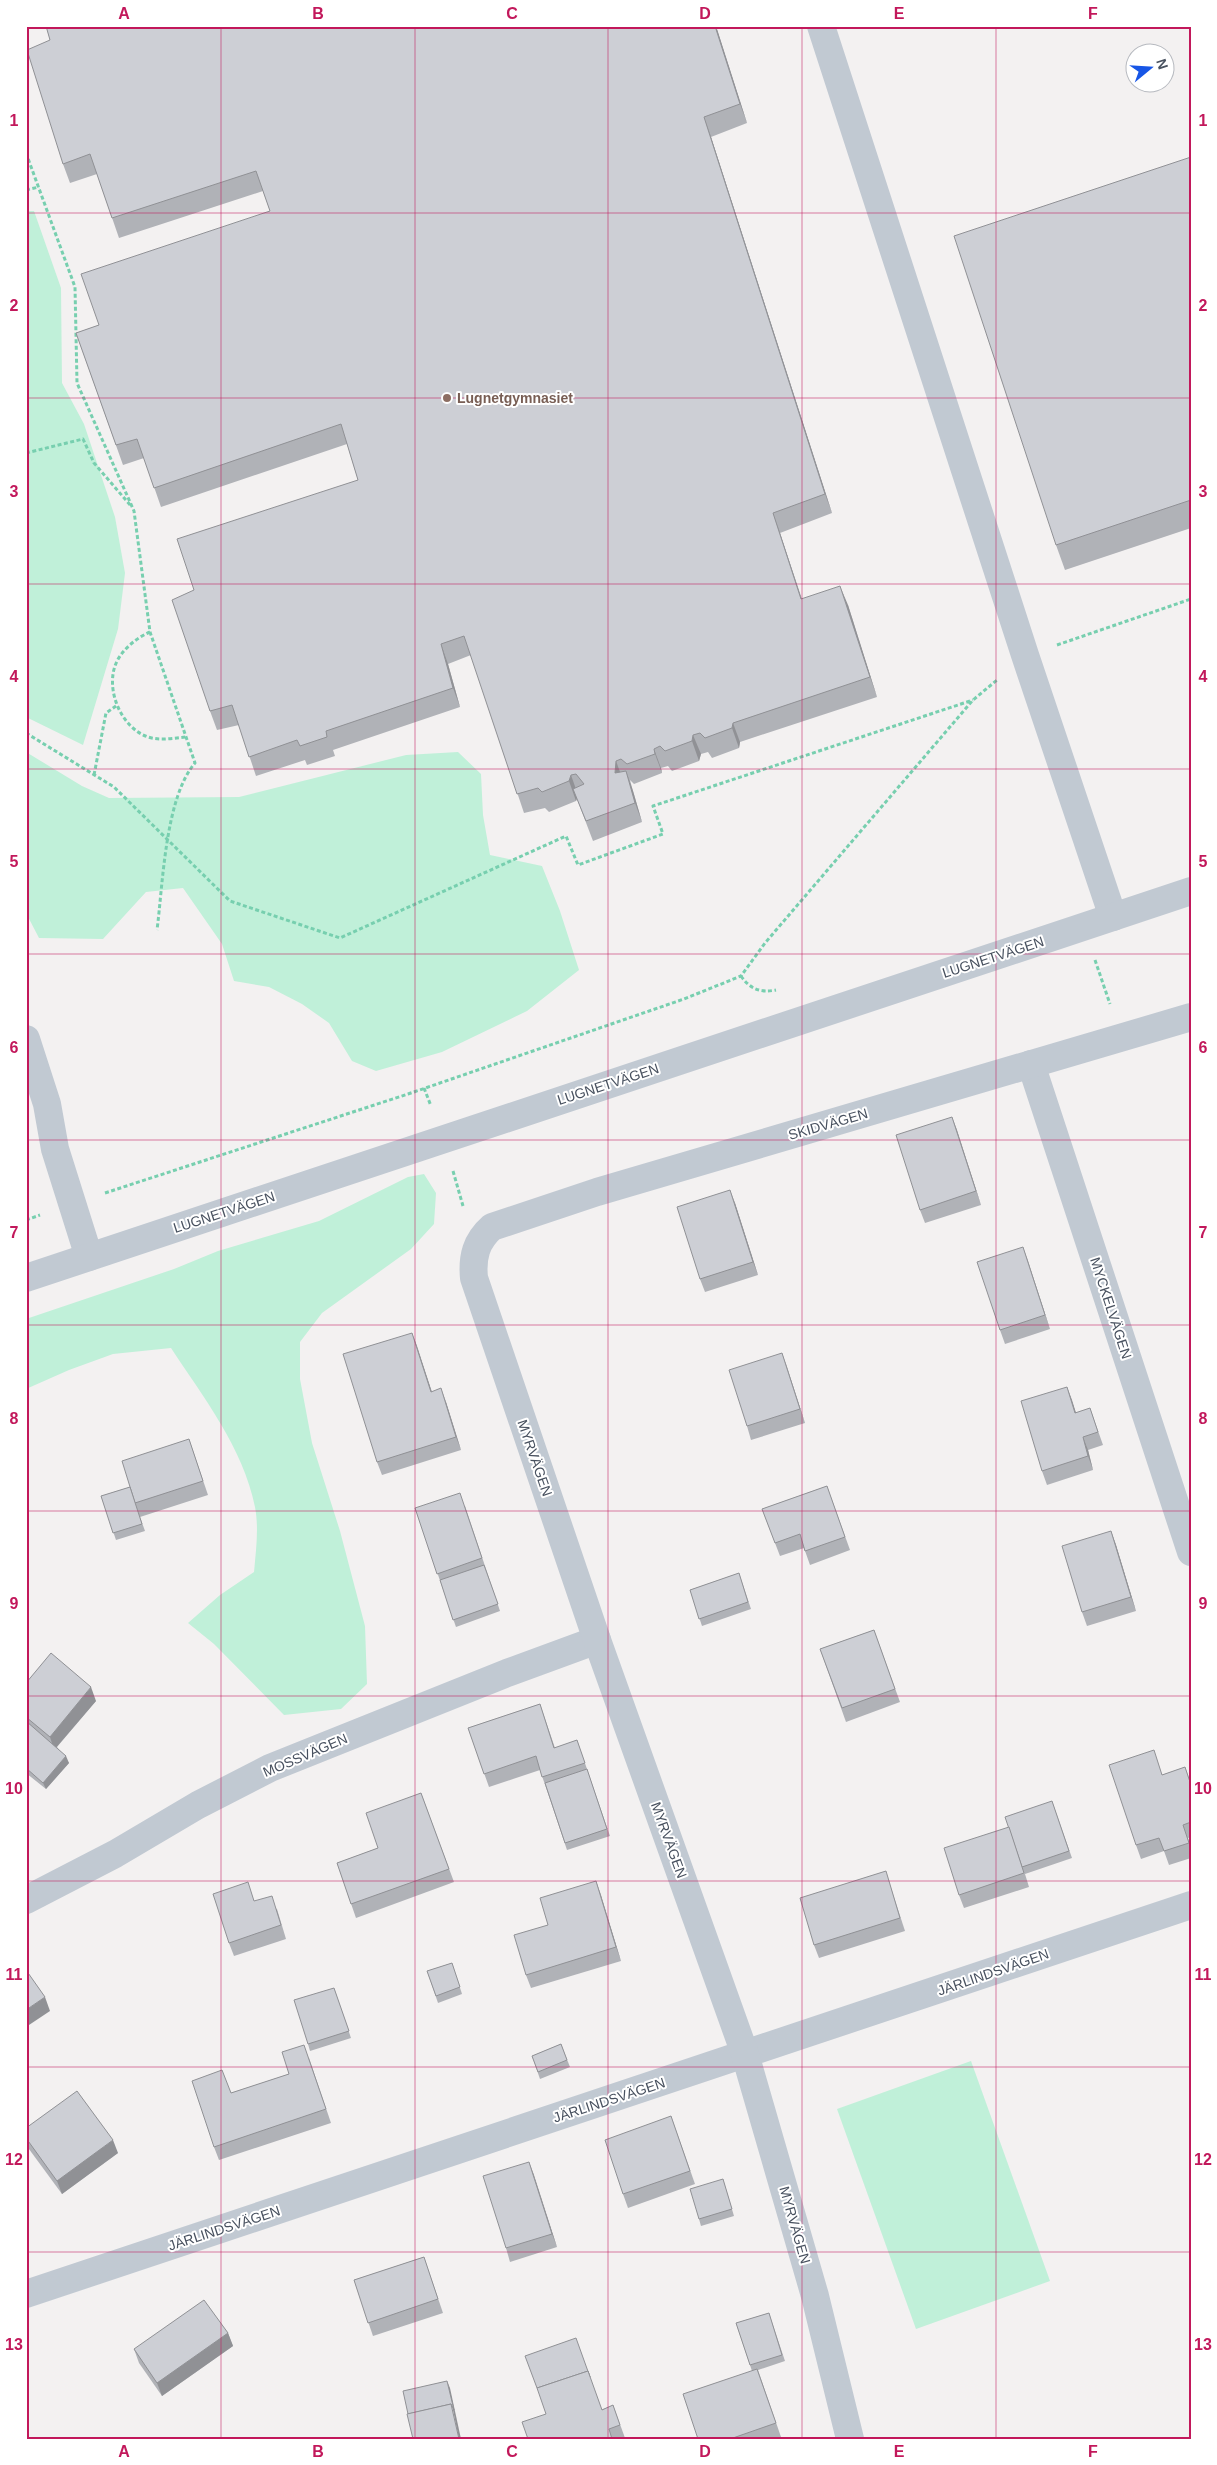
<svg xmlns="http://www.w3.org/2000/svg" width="1217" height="2465" viewBox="0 0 1217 2465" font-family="Helvetica,sans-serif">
	<rect width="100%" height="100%" fill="#f3f1f1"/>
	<g fill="#c0f0d9">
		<polygon points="26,211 34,211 61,288 62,383 84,424 115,517 125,573 118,629 83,745 26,717"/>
		<polygon points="26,752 82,786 109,798 239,797 406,755 458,752 481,774 483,815 490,855 542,866 560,911 579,970 527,1011 442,1052 376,1071 352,1061 329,1023 302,1004 269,987 234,981 222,944 183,888 146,892 103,939 39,938 26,913"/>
		<path d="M424 1174 436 1193 434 1224 411 1249 322 1313 300 1342V1379L312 1443 340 1531 365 1626 367 1684 341 1709 284 1715 214 1644 188 1623 220 1595 254 1572C256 1550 259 1528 255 1507 243 1447 203 1397 171 1348L113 1354 69 1370 26 1389V1319L174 1269 218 1251 319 1221 408 1177Z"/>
		<polygon points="971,2061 1050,2281 916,2329 837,2109"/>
	</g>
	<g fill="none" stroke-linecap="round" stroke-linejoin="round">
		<g stroke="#77cfaf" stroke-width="3" stroke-dasharray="4 2.5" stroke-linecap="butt">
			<path d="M26 153 75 287 77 383 134 511 150 632 195 763C165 798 163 884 157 930"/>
			<polyline points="26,190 39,187"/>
			<polyline points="26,453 83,439 94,463 131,506"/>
			<path d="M150 632C136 638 120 651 115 666 106 692 122 728 148 737 160 741 174 738 186 737"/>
			<polyline points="1057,645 1191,599"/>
			<polyline points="26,733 114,787 230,901 340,938 566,836 578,865 663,834 653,806 973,700"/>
			<polyline points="94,775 106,713 116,706"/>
			<polyline points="1095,960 1110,1004"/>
			<path d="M741 976C750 989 760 993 776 990"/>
			<polyline points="424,1088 431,1106"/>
			<polyline points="453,1171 463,1206"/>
			<polyline points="105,1193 408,1094 684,999 741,976 765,943 973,700 997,680"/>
			<polyline points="26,1220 40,1215"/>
		</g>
		<g stroke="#c1c9d2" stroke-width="28">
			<polyline points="821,26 1025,655 1113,917"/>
			<polyline points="26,1039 47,1104 55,1149 89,1257"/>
			<polyline points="1031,1064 1191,1552"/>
			<polyline points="26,1278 1191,891"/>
			<polyline points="26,1900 115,1854 198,1805 270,1768 507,1673 597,1640"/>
			<polyline points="26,2294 1191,1905"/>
			<path d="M850 2439 815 2296 745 2054 597 1640 474 1278C472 1257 476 1241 492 1227L597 1192 1191 1017"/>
		</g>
	</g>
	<g fill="#b0b2b7">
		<polygon points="46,26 716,26 747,123 711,137 832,513 780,533 802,599 848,605 877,697 740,742 739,748 712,758 708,752 701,754 699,761 672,771 668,766 661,768 662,773 634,784 630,780 633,791 642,822 593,841 577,799 576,801 549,812 545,808 524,813 471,655 448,664 460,707 333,750 335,756 307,765 305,760 256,776 239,725 217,730 210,711 194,590 358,480 347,444 161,507 144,458 123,465 76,333 99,325 270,211 263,191 119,238 97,174 70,183 63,164 50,40"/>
		<polygon points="1191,157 1191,528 1065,570 1056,545"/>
		<polygon points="952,1117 981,1205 925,1223 920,1210"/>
		<polygon points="735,1203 758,1275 705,1292 700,1279"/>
		<polygon points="1023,1247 1050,1329 1005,1344 1000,1330"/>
		<polygon points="412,1333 432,1392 446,1402 461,1450 382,1475 377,1462"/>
		<polygon points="782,1353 805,1423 751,1440 747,1426"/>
		<polygon points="1067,1387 1076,1413 1090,1408 1103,1445 1088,1450 1093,1470 1047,1485 1042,1471"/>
		<polygon points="189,1439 208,1495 140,1517 145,1531 116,1540 101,1496 130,1487"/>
		<polygon points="827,1486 850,1550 810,1565 804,1548 780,1556 762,1509"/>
		<polygon points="465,1506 500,1611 456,1627 415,1508"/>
		<polygon points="1111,1531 1116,1545 1136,1611 1087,1626 1082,1612"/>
		<polygon points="739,1573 751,1609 702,1626 690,1590"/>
		<polygon points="874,1630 900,1702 846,1722 820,1649"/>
		<polygon points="26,1683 96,1701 57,1747 69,1763 46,1789 26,1773"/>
		<polygon points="540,1704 555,1748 577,1740 610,1836 567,1850 540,1770 489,1787 468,1728"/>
		<polygon points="1185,1767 1191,1783 1191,1837 1188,1838 1191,1847 1191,1858 1169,1865 1164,1851 1141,1859 1136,1845 1162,1775"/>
		<polygon points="421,1793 454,1882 356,1918 337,1863 378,1848"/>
		<polygon points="1052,1801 1072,1858 1025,1874 1029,1887 964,1908 959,1895 1009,1827"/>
		<polygon points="596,1881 621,1961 531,1988 526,1975 548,1925"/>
		<polygon points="890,1885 905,1931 819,1958 814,1945"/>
		<polygon points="255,1901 277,1909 286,1939 234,1956 229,1943"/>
		<polygon points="452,1963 462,1994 438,2003 427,1971"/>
		<polygon points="334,1988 351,2038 310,2051 308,2044"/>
		<polygon points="561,2044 570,2067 540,2079 532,2056"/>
		<polygon points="309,2058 331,2123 219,2160 214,2147 231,2093 289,2074"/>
		<polygon points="671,2116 695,2184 628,2208 623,2194"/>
		<polygon points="26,2128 118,2153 62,2194 26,2145"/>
		<polygon points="529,2162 557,2247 510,2262 506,2248"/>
		<polygon points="723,2179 734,2216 701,2226 699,2219"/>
		<polygon points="424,2257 443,2313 373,2336 354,2280"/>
		<polygon points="769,2313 785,2361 758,2370 781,2437 775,2439 698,2439 752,2371 736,2323"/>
		<polygon points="228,2333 233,2346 162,2396 139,2363 134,2349"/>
		<polygon points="613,2405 625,2438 528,2439"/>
	</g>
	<g fill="#909195">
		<polygon points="715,26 716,26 747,123 740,104"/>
		<polygon points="704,117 711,137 832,513 825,494"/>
		<polygon points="773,513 780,533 808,619 801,599"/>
		<polygon points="840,586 848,605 877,697 870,677"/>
		<polygon points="441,644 448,664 460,707 453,688"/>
		<polygon points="733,723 740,742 739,748 732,728"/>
		<polygon points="693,735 701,754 699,761 692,741"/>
		<polygon points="654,749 661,768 662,773 655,754"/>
		<polygon points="616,761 623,780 615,773"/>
		<polygon points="626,771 633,791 642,822 635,803"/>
		<polygon points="571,775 578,795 576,801 569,781"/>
		<polygon points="952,1117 957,1130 981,1205 976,1191"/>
		<polygon points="730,1190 735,1203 758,1275 753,1262"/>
		<polygon points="1023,1247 1028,1261 1050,1329 1045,1315"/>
		<polygon points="412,1333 417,1346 436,1405 431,1392"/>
		<polygon points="782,1353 787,1367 805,1423 800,1409"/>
		<polygon points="1067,1387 1072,1400 1080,1426 1075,1413"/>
		<polygon points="441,1388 446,1402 461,1450 456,1437"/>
		<polygon points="1083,1437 1088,1450 1093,1470 1088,1456"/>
		<polygon points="1111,1531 1116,1545 1136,1611 1131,1597"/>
		<polygon points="91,1687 96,1701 54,1750 50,1737"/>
		<polygon points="66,1756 69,1763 46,1789 43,1783"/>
		<polygon points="596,1881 601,1895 621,1961 616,1947"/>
		<polygon points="45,1997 50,2011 26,2027 26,2010"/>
		<polygon points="113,2140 118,2153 62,2194 57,2181"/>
		<polygon points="529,2162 534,2175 557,2247 552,2234"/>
		<polygon points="228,2333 233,2346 162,2396 157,2383"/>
		<polygon points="447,2381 450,2388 461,2439 459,2439"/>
	</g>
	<g fill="#cdcfd5" stroke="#909195">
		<polygon points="46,26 715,26 740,104 704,117 825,494 773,513 801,599 840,586 870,677 733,723 732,728 705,738 700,733 693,735 692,741 665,751 660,746 654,749 655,754 627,764 621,759 616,761 615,773 626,771 635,803 586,821 573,789 584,784 576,774 571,775 569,781 542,792 538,788 517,794 464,636 441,644 453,688 326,731 327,737 300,746 297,740 249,757 232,705 210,711 172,600 194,590 177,539 358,480 341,424 154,488 137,439 116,445 76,333 99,325 81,274 270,211 256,171 112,218 90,154 63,164 27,50 50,40"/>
		<polygon points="1191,157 1191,500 1056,545 954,236"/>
		<polygon points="952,1117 976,1191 920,1210 896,1135"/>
		<polygon points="730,1190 753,1262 700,1279 677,1207"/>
		<polygon points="1023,1247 1045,1315 1000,1330 977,1262"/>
		<polygon points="412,1333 431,1392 441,1388 456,1437 377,1462 343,1354"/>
		<polygon points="782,1353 800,1409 747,1426 729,1370"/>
		<polygon points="1067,1387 1075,1413 1090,1408 1098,1432 1083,1437 1088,1456 1042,1471 1021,1401"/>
		<polygon points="189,1439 203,1481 135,1503 122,1461"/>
		<polygon points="827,1486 845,1537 805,1551 800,1534 775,1543 762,1509"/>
		<polygon points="130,1487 142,1524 113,1533 101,1496"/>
		<polygon points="460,1493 482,1558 437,1574 415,1508"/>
		<polygon points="1111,1531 1131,1597 1082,1612 1062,1546"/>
		<polygon points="484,1565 498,1604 453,1620 440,1580"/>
		<polygon points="739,1573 748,1602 699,1619 690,1590"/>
		<polygon points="874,1630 895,1689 842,1708 820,1649"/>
		<polygon points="51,1653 91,1687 50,1737 26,1717 26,1683"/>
		<polygon points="540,1704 554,1748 577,1740 585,1763 542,1777 536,1756 484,1774 468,1728"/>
		<polygon points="26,1721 66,1756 43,1783 26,1768"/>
		<polygon points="1154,1750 1162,1775 1185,1767 1191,1785 1191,1822 1183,1825 1189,1843 1164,1851 1159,1838 1136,1845 1109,1765"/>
		<polygon points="587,1769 607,1829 565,1843 545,1783"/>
		<polygon points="421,1793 449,1869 351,1904 337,1863 378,1848 366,1813"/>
		<polygon points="1052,1801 1069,1851 1022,1867 1005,1817"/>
		<polygon points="1009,1827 1024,1873 959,1895 944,1848"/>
		<polygon points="886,1871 900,1918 814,1945 800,1898"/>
		<polygon points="596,1881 616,1947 526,1975 514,1935 548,1925 540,1898"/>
		<polygon points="248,1882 254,1901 272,1896 281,1925 229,1943 213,1894"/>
		<polygon points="452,1963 460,1987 436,1996 427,1971"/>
		<polygon points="26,1970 45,1997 26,2010"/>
		<polygon points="334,1988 349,2031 308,2044 294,2000"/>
		<polygon points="561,2044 567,2060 538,2072 532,2056"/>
		<polygon points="304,2045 326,2109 214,2147 192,2081 222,2070 231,2093 289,2074 282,2052"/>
		<polygon points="77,2091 113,2140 57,2181 26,2138 26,2128"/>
		<polygon points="671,2116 690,2171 623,2194 605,2140"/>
		<polygon points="529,2162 552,2234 506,2248 483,2176"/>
		<polygon points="723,2179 732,2209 699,2219 690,2189"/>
		<polygon points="424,2257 438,2299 368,2323 354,2280"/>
		<polygon points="204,2300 228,2333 157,2383 134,2349"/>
		<polygon points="769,2313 782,2355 750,2365 736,2323"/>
		<polygon points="576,2338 590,2377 588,2371 537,2388 525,2356"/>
		<polygon points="757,2369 776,2423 730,2439 698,2439 683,2394"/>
		<polygon points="588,2371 602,2410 613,2405 620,2425 609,2429 612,2439 528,2439 522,2422 546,2414 537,2388"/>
		<polygon points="447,2381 454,2410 451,2404 408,2414 403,2391"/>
		<polygon points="451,2404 459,2439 413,2439 407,2414"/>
	</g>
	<path fill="none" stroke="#c2185b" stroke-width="1" stroke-opacity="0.55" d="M221 26V2439M415 26V2439M608 26V2439M802 26V2439M996 26V2439M26 213H1191M26 398H1191M26 584H1191M26 769H1191M26 954H1191M26 1140H1191M26 1325H1191M26 1511H1191M26 1696H1191M26 1881H1191M26 2067H1191M26 2252H1191"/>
	<circle fill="#8d6e63" stroke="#fff" stroke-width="2" cx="447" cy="398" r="5"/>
	<g text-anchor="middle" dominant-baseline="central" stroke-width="4" stroke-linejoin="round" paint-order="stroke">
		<g font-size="14" font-weight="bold" fill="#785e54" stroke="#fff" text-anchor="start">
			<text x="457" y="398">Lugnetgymnasiet</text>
		</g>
		<g font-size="14" fill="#48515f" stroke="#fff">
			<text transform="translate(993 957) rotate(-18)">LUGNETVÄGEN</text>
			<text transform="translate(608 1084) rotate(-18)">LUGNETVÄGEN</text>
			<text transform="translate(828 1124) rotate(-16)">SKIDVÄGEN</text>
			<text transform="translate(224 1212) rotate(-18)">LUGNETVÄGEN</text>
			<text transform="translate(1111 1308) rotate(72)">MYCKELVÄGEN</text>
			<text transform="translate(535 1458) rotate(71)">MYRVÄGEN</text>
			<text transform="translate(305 1755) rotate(-23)">MOSSVÄGEN</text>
			<text transform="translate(669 1840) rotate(70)">MYRVÄGEN</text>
			<text transform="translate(993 1972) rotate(-19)">JÄRLINDSVÄGEN</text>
			<text transform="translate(609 2100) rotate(-18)">JÄRLINDSVÄGEN</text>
			<text transform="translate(795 2225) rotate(74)">MYRVÄGEN</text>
			<text transform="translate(224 2228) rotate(-18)">JÄRLINDSVÄGEN</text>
		</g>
	</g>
	<rect width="1217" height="2465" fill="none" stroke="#ffffff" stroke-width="55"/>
	<g transform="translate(1150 68) rotate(72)"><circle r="24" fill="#ffffff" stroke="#b6b9bf"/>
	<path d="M0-4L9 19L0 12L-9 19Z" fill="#1756e6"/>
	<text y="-8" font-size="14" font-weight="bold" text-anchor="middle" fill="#48515f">N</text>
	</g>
	<rect x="28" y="28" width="1162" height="2410" fill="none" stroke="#c2185b" stroke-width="2"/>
	<g font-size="16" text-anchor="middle" font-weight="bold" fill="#c2185b">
		<text x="124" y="19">A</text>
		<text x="318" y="19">B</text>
		<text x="512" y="19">C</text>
		<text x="705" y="19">D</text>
		<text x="899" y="19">E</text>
		<text x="1093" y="19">F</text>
		<text x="14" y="126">1</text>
		<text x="1203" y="126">1</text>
		<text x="14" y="311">2</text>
		<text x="1203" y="311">2</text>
		<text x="14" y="497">3</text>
		<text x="1203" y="497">3</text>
		<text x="14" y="682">4</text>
		<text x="1203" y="682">4</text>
		<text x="14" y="867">5</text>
		<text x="1203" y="867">5</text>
		<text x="14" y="1053">6</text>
		<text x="1203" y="1053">6</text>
		<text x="14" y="1238">7</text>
		<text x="1203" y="1238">7</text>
		<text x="14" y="1424">8</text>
		<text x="1203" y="1424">8</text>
		<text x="14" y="1609">9</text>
		<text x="1203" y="1609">9</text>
		<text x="14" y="1794">10</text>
		<text x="1203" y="1794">10</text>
		<text x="14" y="1980">11</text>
		<text x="1203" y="1980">11</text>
		<text x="14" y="2165">12</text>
		<text x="1203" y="2165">12</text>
		<text x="14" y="2350">13</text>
		<text x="1203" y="2350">13</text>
		<text x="124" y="2457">A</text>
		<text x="318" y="2457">B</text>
		<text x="512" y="2457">C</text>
		<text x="705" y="2457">D</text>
		<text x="899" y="2457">E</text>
		<text x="1093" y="2457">F</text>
	</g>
</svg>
